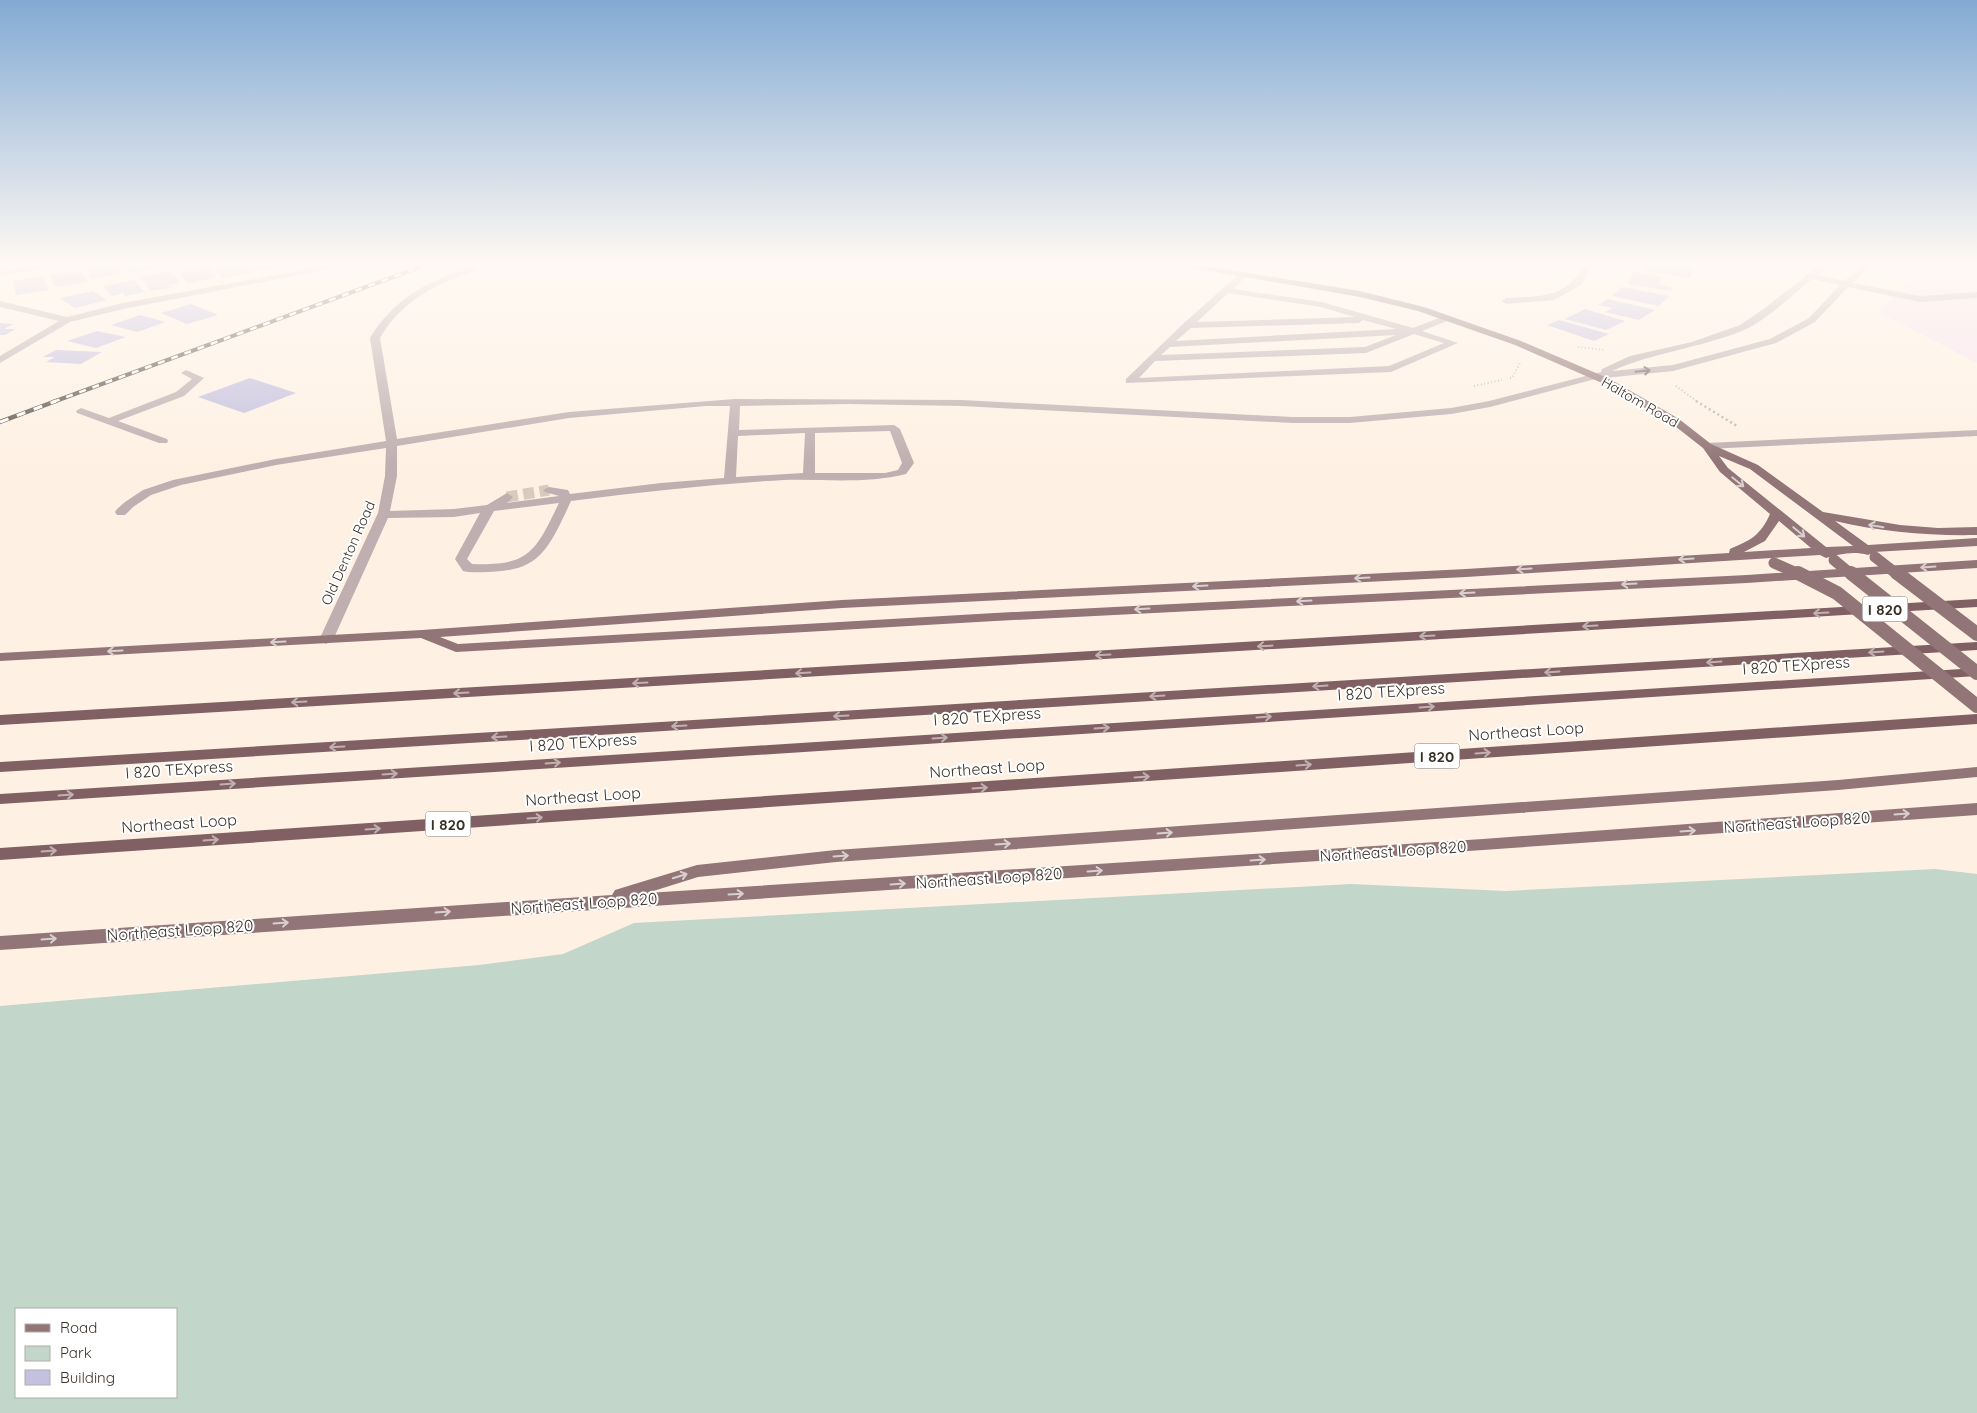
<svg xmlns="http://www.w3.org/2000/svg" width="1977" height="1413" viewBox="0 0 1977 1413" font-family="Quicksand,sans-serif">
	<rect width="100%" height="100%" fill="#fef1e4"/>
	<polygon fill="#f8e2f0" points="1929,266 1977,266 1977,363 1879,312 1921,268"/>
	<path fill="#c2d6ca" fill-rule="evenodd" d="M1935 869 1977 874V1413H0V1006L479 965 563 954 634 923 1351 884 1506 891ZM16 1309H176V1397H16Z"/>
	<g fill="#c4c0df">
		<polygon points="101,266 119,266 122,274 90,279 88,268"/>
		<polygon points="125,266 163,266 164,267 130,273"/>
		<polygon points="209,266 216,277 187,284 179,272"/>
		<polygon points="215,266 248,266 252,273 221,278"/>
		<polygon points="254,266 275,266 277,268 259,271"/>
		<polygon points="1647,266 1686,266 1694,267 1690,278 1644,271"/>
		<polygon points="171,271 180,283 168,285 170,288 150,291 140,277"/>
		<polygon points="68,272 70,274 82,272 88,282 55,287 49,275"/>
		<polygon points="1633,272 1662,277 1658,284 1672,287 1671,291 1628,284"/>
		<polygon points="44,276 49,290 16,295 13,281"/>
		<polygon points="134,280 145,292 125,296 123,293 111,296 103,286"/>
		<polygon points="1622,287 1669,296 1659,306 1612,296"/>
		<polygon points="93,291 107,300 75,308 60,298"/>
		<polygon points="1608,299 1655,310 1639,320 1605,312 1612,308 1598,305"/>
		<polygon points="191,304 218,315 187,324 161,313"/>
		<polygon points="1585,309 1625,321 1606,330 1565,319"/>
		<polygon points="140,315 166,322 137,332 111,325"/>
		<polygon points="1559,320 1609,334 1594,341 1547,325"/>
		<polygon points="0,323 13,324 4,329 16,329 5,335 0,335"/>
		<polygon points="97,331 126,337 96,348 67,341"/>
		<polygon points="56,350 102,352 81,364 46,362 55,357 43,357"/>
		<polygon points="250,378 296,393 244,413 198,397"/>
	</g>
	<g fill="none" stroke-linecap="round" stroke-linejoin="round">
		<polyline stroke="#d7cbbe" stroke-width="11" stroke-dasharray="11 5.5" stroke-linecap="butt" points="507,497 549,490"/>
		<g stroke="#c1b5a9" stroke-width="2" stroke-dasharray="1 2.5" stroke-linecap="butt">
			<polyline points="1886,274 1898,266"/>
			<polyline points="1578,347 1604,350"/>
			<polyline points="1510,378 1512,378 1520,363"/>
			<polyline points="1474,386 1502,380"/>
			<polyline points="1676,386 1698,402"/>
		</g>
		<polyline stroke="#c1b5a9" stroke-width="2.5" stroke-dasharray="2 3" stroke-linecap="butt" points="1696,401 1737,426"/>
		<g fill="#bfafb0" fill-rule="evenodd">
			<polygon points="33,266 49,266 45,268 0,276 0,272"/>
			<polygon points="324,266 339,266 335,268 123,309 70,322 0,363 0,356 59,321 0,307 0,301 67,317 123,303"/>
			<path d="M471 266H482C474 273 460 275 450 280 420 293 396 310 380 338L397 439 569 412 735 399 962 400 1292 417H1350L1451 408 1489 401 1601 372 1602 369 1630 356 1692 342 1740 325 1765 308 1818 266H1827L1817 275 1844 281 1863 266H1871L1853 283 1920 296 1977 292V298L1920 302 1848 287 1815 322 1776 343 1673 371 1595 379 1490 407 1451 414 1350 423H1292L962 406 849 404 740 406 739 430 894 425 900 429 914 463 906 474C867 484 825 479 784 480 713 484 642 492 571 501 544 560 536 574 468 572L463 571 455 559 480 513 454 517 388 518 333 640 326 644 319 640 378 513 385 476 386 448 276 465 181 485 151 495 133 507 125 515H117L115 512 117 509 125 502 143 490 173 480 276 459 386 441 370 338C395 297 428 282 471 266ZM1812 279 1840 285 1809 318 1770 339 1673 365 1612 371C1654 352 1701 348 1744 330 1767 320 1792 295 1812 279ZM706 406H730L724 478 661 483 570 494 568 490 549 487 543 490 545 492 559 496 507 503 513 497 507 493 487 505 454 509 390 511 397 476V446L569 418ZM890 431 902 463 898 470 885 473H815V433ZM805 433 803 473 736 477 738 436ZM559 503C535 552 530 566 472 564L467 559 494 511Z"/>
			<path d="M1584 266H1592L1581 285 1554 300 1506 304 1502 301 1506 298C1541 296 1564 299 1584 266Z"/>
			<path d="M1241 272 1248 274 1233 289 1322 302 1413 328 1444 316H1450V320L1422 331 1458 343 1391 372 1126 383V379L1184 323ZM1228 293 1321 307 1355 317 1197 322ZM1363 320 1396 329 1176 341 1191 328 1359 323ZM1414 334 1444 343 1389 366 1139 378 1155 361 1366 353ZM1396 335 1365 347 1161 355 1170 347Z"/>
			<polygon points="186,370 204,378 184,396 118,421 167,439 168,441 167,443 159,443 77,413 76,411 81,408 109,418 176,392 192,379 181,373"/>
			<polygon points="1977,430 1977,436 1707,449 1702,446 1707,443"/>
		</g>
		<g fill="#927577" fill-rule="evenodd">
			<path d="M1189 266H1205L1360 291 1424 307 1521 341 1610 379 1679 419 1711 444 1758 465 1823 512 1900 525 1938 528 1977 527V535C1929 536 1882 532 1835 521L1868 545 1977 538V546L1874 552 1868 555C1853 551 1840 554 1826 558L1820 555 1466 577 842 608 440 637 458 644 995 613 1747 575 1977 560V568L1747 583 995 621 456 652 421 638 0 661V653L422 630 842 600 1466 569 1729 553 1730 549C1751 540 1760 536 1770 514L1720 472 1703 448 1671 423 1602 383 1515 345 1418 311 1360 297 1193 268ZM1719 456 1750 469 1853 546 1826 547 1728 468ZM1779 521 1811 548 1744 552 1765 541Z"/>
			<polygon points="1977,767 1977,777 1838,790 836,862 698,877 647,893 1483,839 1977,803 1977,815 1483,850 0,950 0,936 612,895 615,890 697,865 836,850 1838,780"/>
		</g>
		<g fill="#816063" fill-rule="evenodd">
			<polygon points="1977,599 1977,607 0,725 0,715"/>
			<polygon points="1977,642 1977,650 0,772 0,762"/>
			<polygon points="1977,668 1977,676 0,804 0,794"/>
			<polygon points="1977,714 1977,724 0,860 0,848"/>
		</g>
		<g stroke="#5f564c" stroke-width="4">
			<polyline id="rail-far1" points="53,402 423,266"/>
		</g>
		<g stroke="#5f564c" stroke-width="4.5">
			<polyline id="rail" points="0,422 56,401"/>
		</g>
		<use href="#rail-far1" stroke="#fff" stroke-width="2.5" stroke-dasharray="7" stroke-linecap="butt"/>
		<use href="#rail" stroke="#fff" stroke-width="3" stroke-dasharray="9" stroke-linecap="butt"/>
		<g stroke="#927577" stroke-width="11">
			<polyline points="1875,557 1898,575"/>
			<polyline points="1834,560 1852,575"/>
			<polyline points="1774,563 1801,575"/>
		</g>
		<g stroke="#927577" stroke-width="14">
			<polyline points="1798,573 1837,593 1977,706"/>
			<polyline points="1851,573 1977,673"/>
			<polyline points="1897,573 1977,634"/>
		</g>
	</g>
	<defs><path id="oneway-shaft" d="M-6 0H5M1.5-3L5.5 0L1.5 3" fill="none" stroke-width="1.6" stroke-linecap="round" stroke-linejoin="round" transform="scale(1.25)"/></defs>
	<use stroke="#6f635e" href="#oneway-shaft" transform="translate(1643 371) rotate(-6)"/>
	<g stroke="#d9cfcf">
		<use href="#oneway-shaft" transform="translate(1738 482) rotate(39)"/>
		<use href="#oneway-shaft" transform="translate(1876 526) rotate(-171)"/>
		<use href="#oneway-shaft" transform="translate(1799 532) rotate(40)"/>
		<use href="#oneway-shaft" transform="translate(1686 559) rotate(176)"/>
		<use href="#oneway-shaft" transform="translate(1928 567) rotate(176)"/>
		<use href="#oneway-shaft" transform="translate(1524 569) rotate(176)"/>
		<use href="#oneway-shaft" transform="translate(1362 578) rotate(177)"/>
		<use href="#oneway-shaft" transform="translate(1629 584) rotate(177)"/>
		<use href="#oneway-shaft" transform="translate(1200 586) rotate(177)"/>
		<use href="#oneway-shaft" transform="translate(1467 593) rotate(177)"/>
		<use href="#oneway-shaft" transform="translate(1304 601) rotate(177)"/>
		<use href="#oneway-shaft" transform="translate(1142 609) rotate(177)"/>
		<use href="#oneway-shaft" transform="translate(278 642) rotate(177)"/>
		<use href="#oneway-shaft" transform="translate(115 651) rotate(177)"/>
		<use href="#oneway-shaft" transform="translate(1902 814) rotate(-4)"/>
		<use href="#oneway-shaft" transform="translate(1688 831) rotate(-4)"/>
		<use href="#oneway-shaft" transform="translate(1165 833) rotate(-4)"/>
		<use href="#oneway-shaft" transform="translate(1003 844) rotate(-4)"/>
		<use href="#oneway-shaft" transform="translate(841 856) rotate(-4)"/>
		<use href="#oneway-shaft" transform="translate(1258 860) rotate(-4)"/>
		<use href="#oneway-shaft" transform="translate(1095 871) rotate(-4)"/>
		<use href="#oneway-shaft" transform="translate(680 876) rotate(-17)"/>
		<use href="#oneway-shaft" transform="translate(898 884) rotate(-4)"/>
		<use href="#oneway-shaft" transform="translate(736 894) rotate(-3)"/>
		<use href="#oneway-shaft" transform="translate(443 912) rotate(-4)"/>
		<use href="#oneway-shaft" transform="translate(281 923) rotate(-4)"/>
		<use href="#oneway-shaft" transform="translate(49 939) rotate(-4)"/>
	</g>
	<g stroke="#c0b0b1">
		<use href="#oneway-shaft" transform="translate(1821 613) rotate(177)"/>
		<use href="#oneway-shaft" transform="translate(1590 626) rotate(177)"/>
		<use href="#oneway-shaft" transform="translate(1427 636) rotate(177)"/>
		<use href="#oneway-shaft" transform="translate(1265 646) rotate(177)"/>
		<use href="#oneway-shaft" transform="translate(1876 652) rotate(176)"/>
		<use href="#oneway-shaft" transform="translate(1103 655) rotate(177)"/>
		<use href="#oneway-shaft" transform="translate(1714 662) rotate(176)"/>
		<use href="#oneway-shaft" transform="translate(1552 672) rotate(176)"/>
		<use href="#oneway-shaft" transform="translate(803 673) rotate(177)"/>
		<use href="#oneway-shaft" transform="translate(640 683) rotate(177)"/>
		<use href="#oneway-shaft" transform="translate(1320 686) rotate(176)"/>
		<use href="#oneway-shaft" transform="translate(461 693) rotate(177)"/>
		<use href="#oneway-shaft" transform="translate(1157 696) rotate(176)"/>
		<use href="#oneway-shaft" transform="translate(299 702) rotate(177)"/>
		<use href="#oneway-shaft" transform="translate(1427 707) rotate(-4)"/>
		<use href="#oneway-shaft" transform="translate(841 716) rotate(177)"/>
		<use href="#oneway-shaft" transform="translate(1264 717) rotate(-4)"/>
		<use href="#oneway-shaft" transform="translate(679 726) rotate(177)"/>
		<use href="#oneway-shaft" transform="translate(1102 728) rotate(-4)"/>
		<use href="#oneway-shaft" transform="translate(499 737) rotate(177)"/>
		<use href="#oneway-shaft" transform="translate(940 738) rotate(-4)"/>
		<use href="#oneway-shaft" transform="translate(337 747) rotate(177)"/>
		<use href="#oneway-shaft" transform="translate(1483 753) rotate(-4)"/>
		<use href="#oneway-shaft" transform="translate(553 763) rotate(-4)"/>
		<use href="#oneway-shaft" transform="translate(1304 765) rotate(-4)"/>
		<use href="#oneway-shaft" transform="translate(390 774) rotate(-4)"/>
		<use href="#oneway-shaft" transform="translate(1142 777) rotate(-4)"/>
		<use href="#oneway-shaft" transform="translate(228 784) rotate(-4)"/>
		<use href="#oneway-shaft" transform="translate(980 788) rotate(-4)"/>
		<use href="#oneway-shaft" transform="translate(66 795) rotate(-4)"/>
		<use href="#oneway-shaft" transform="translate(535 818) rotate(-4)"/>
		<use href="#oneway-shaft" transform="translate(373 829) rotate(-4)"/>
		<use href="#oneway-shaft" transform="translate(211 840) rotate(-4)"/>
		<use href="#oneway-shaft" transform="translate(49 851) rotate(-4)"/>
	</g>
	<linearGradient id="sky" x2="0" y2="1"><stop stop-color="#83aad4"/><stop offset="0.57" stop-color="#fff9f3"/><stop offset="1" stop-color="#fff9f3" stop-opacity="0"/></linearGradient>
	<rect width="1977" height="463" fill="url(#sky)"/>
	<g text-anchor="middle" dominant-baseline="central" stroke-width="4" stroke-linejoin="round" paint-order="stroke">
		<g font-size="14" fill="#393128" stroke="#fff">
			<text transform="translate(1640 402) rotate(30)">Haltom Road</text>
			<text transform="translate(348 553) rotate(-66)">Old Denton Road</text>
		</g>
		<g fill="#fff" stroke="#746f68" stroke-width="1">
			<rect x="1862.5" y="596.5" width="45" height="25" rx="4"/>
			<rect x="1414.5" y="743.5" width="45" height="25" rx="4"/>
			<rect x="425.5" y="811.5" width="45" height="25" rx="4"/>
		</g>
		<g font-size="15" font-weight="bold" fill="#393128">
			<text x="1885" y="609">I 820</text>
			<text x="1437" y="756">I 820</text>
			<text x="448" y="824">I 820</text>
		</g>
		<g font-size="16" fill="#393128" stroke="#fff">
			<text transform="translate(1796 665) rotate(-4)">I 820 TEXpress</text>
			<text transform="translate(1391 691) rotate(-4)">I 820 TEXpress</text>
			<text transform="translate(987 716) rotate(-4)">I 820 TEXpress</text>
			<text transform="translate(1526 731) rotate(-4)">Northeast Loop</text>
			<text transform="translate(583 742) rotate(-4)">I 820 TEXpress</text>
			<text transform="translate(987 768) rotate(-4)">Northeast Loop</text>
			<text transform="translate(179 769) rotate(-4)">I 820 TEXpress</text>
			<text transform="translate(583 796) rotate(-4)">Northeast Loop</text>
			<text transform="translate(1797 822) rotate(-4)">Northeast Loop 820</text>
			<text transform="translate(179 823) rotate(-4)">Northeast Loop</text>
			<text transform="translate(1393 851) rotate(-4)">Northeast Loop 820</text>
			<text transform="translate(989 878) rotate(-4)">Northeast Loop 820</text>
			<text transform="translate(584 903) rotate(-4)">Northeast Loop 820</text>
			<text transform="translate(180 930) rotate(-4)">Northeast Loop 820</text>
		</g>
	</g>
	<rect x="15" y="1308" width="162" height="90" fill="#ffffff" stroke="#b0ada9"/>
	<rect x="25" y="1324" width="25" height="8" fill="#927577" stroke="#b0ada9"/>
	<text x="60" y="1333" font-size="15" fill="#393128">Road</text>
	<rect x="25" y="1346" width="25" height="15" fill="#c2d6ca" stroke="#b0ada9"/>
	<text x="60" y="1358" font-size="15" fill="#393128">Park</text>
	<rect x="25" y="1370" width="25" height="15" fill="#c4c0df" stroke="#b0ada9"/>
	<text x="60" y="1383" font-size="15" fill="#393128">Building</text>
</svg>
